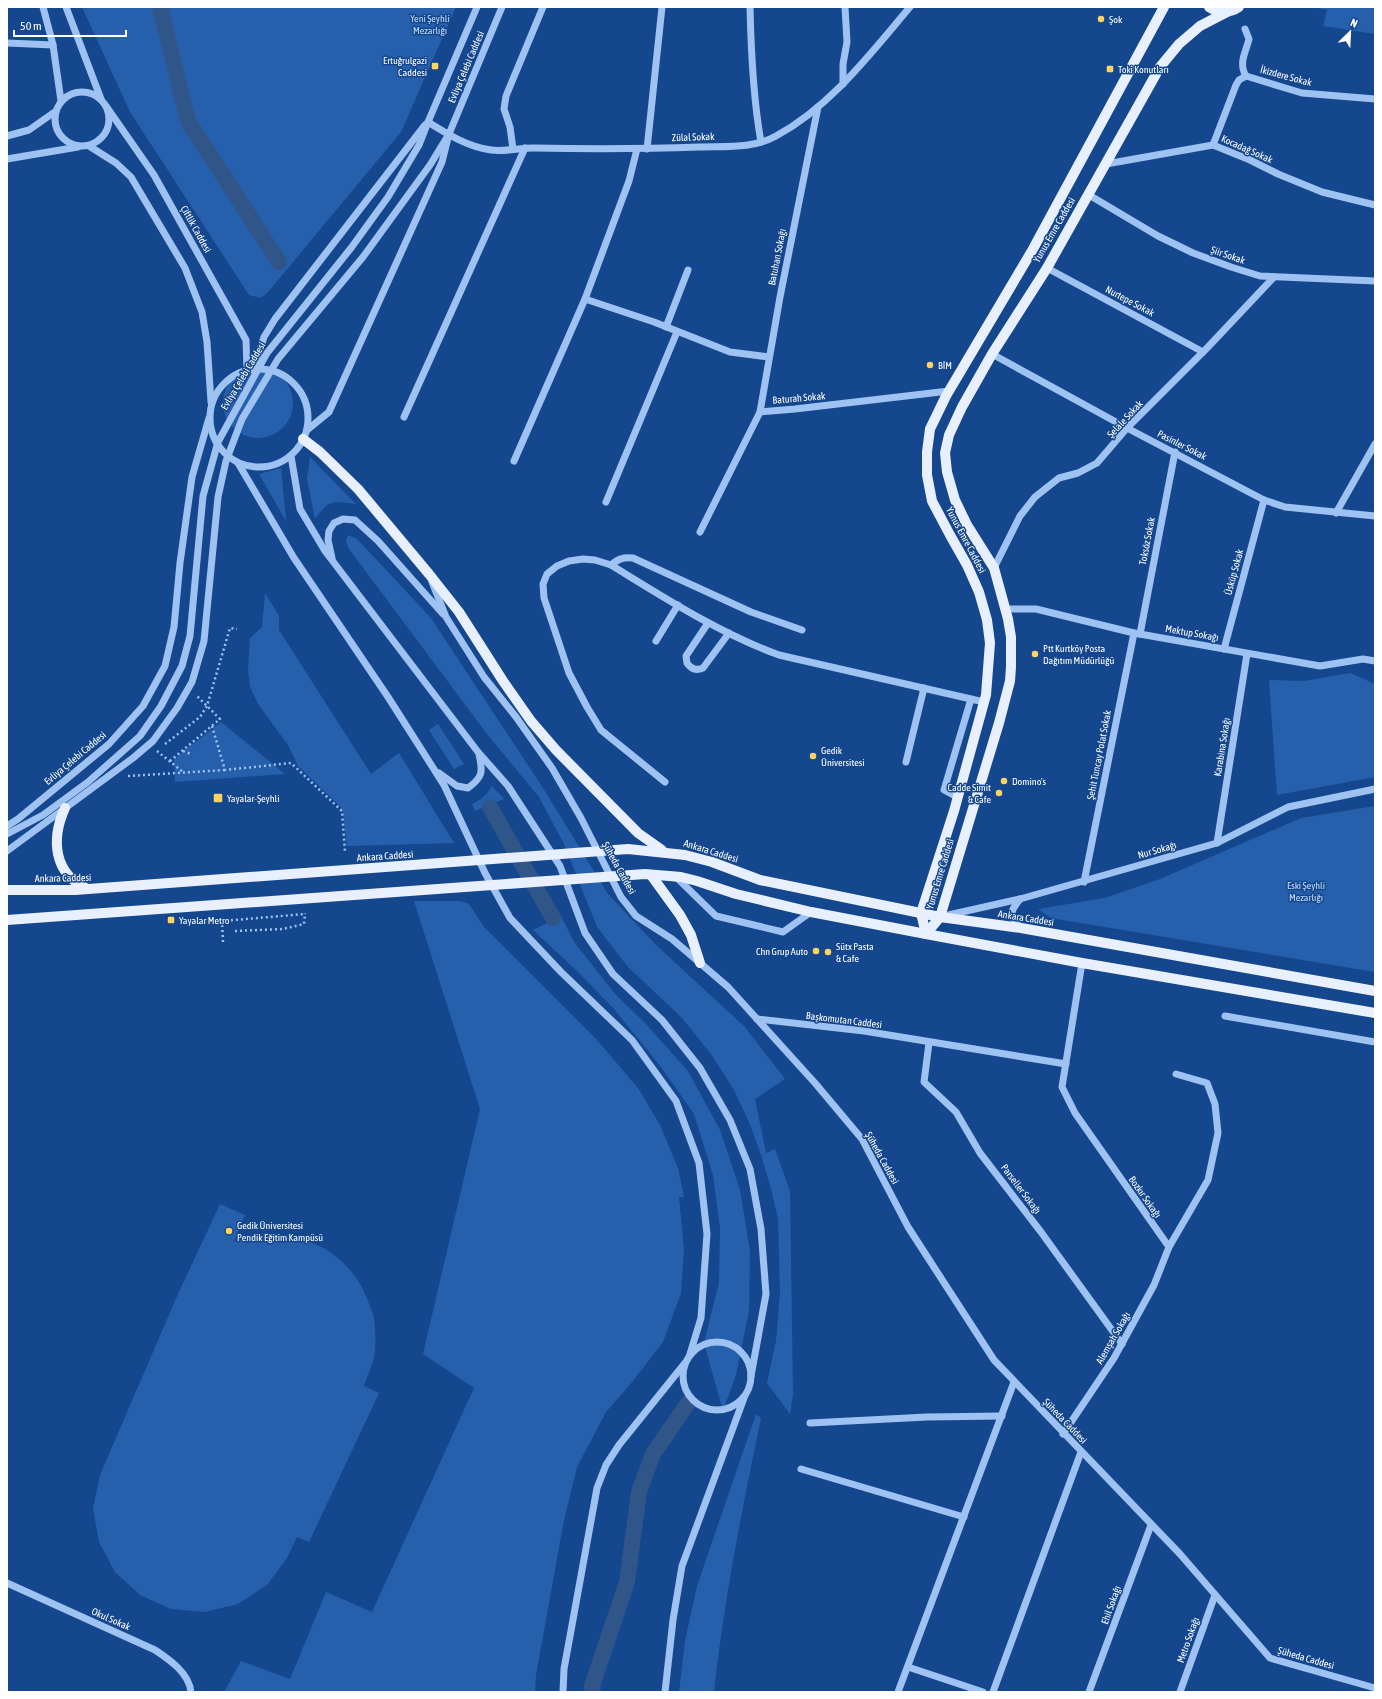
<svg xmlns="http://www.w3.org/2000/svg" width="1382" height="1699" viewBox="0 0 1382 1699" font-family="'Asap Condensed',sans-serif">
	<rect width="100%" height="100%" fill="#14478e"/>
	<g fill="#2660ad">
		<polygon points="82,7 456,7 401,132 269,291 261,298 249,295 130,112"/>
		<polygon points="1312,7 1375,7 1375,34 1323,26 1327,10"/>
		<circle cx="258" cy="403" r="35"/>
		<path d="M310 457 356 504C333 501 330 498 315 519L307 479Z"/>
		<polygon points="281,468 286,521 259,474"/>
		<polygon points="348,535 357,539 431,618 543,788 608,894 656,945 745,1027 785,1079 755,1099 766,1153 775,1149 790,1191 793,1395 790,1414 767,1383 776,1341 780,1294 778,1219 771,1189 761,1155 749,1122 734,1090 711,1054 682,1018 628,967 597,927 564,844 539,797 487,734 349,549 346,541"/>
		<polygon points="265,593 279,616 279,630 371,774 399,753 454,843 347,846 343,812 341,807 298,766 288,745 258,704 250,687 248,670 250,638 262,627"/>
		<polygon points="1350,673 1375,684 1375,777 1277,795 1269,680 1304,681"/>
		<polygon points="221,722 285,774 175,782 174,759"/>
		<polygon points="438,724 464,764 454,769 429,730"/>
		<path d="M492 786 504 799 475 811 472 804C481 800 487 795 492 786Z"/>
		<polygon points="1375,806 1375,972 1051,918 1038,909 1105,898 1160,879 1301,818"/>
		<polygon points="414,901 461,901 469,904 484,927 597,1040 638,1088 660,1125 678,1168 684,1197 679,1197 684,1249 681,1293 663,1342 633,1381 606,1412 577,1467 564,1520 536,1675 535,1692 224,1692 241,1661 290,1679 326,1592 372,1612 474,1388 423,1354 480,1109"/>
		<polygon points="561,916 574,942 616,995 645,1023 688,1071 720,1130 740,1190 750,1251 749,1311 736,1375 723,1411 704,1343 719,1282 720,1228 713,1175 694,1114 661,1067 615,1010 578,972 533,930"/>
		<path d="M220 1204 245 1215 234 1242C287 1223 345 1244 367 1298 369 1305 373 1312 374 1318 375 1329 376 1341 375 1352 374 1363 367 1376 364 1386L379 1393 309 1542 297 1537 287 1558 267 1585 238 1604 205 1612 171 1609 140 1595 115 1572 99 1542 93 1508 100 1475 178 1294Z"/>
		<path d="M756 1414 761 1418C742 1509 724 1600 714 1692H679L685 1641 697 1586Z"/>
	</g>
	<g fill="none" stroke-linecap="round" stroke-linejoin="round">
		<g stroke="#2f5589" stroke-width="16">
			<polyline points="160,7 188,121 279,262"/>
			<polyline points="490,807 553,918"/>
			<polyline points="593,1692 592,1686 627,1582 639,1492 653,1454 688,1403"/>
		</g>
		<g stroke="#9ec2f1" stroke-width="2.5" stroke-dasharray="2 3" stroke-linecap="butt">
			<polyline points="212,726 225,770 291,763 342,811 345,852"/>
			<polyline points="165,744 200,717 207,706 230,628 237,629"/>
			<polyline points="157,751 183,772"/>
			<polyline points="183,751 191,754"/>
			<polyline points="170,761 220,719 196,695"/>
			<polyline points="128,776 225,770"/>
			<polyline points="235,931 283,929 304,924 305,913"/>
			<polyline points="223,942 222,921 305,914"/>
		</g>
		<g stroke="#9ec2f1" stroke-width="7">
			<polyline points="43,7 53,45 61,101"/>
			<polyline points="66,7 101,99"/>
			<path d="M750 7C751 52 753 98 761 142"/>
			<path d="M1245 29 1249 39C1246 52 1238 63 1246 76"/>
			<polyline points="7,43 53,45"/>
			<polyline points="843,84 843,64 847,42 845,7"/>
			<circle cx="82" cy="119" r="27"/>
			<polyline points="106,106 154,175 246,340 247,370"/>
			<path d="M428 122C447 134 468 147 491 150 504 152 519 148 533 148 588 149 644 149 699 147 725 146 753 149 776 136 831 106 870 54 910 7"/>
			<polyline points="7,136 29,130 56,111"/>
			<polyline points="1213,145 1236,85 1239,80 1246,76 1302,93 1375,99"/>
			<polyline points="89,146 116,163 131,177 185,268 202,312 207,342 211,402"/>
			<polyline points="513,149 510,127 504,109 506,96 543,7"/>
			<polyline points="647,149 662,7"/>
			<polyline points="7,159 78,147"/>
			<polyline points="1106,164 1213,145 1250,160 1278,174 1322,192 1375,205"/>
			<polyline points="1089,195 1158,236 1193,253 1231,267 1260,276 1375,281"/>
			<polyline points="1047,268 1203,352"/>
			<polyline points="585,299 654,322 730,352 769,357"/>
			<polyline points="666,327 688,270"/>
			<polyline points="992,354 1127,428 1264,500 1285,507 1375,516"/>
			<circle cx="259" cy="418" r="49"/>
			<polyline points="254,369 264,337 275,319 425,125"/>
			<polyline points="760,412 780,297 818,107"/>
			<polyline points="404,417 525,148"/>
			<polyline points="307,430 329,412 442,162 448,138"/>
			<polyline points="291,456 300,509 325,551 478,752 508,786 560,866 585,933 613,974 662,1020 700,1068 730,1120 750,1169 761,1229 766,1294 751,1376"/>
			<polyline points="514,461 585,299 629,181 637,149"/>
			<polyline points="238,463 294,558 388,697 444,785 485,873 510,918 561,972 632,1040 676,1101 699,1163 707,1234 701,1318 690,1354"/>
			<polyline points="606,502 677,332"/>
			<polyline points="1336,513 1375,444"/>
			<polyline points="700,532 760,412 795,409 949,391"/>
			<polyline points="332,558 328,540 329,531 334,523 343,519 355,520 378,541 443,614"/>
			<path d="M611 565C618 559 623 557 633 558L751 612 802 630"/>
			<polyline points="994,568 1020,516 1035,497 1059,478 1078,473 1097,463 1127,428 1208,347 1274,277"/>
			<polyline points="432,582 446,617 484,677 516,717 552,768 581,818 621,897 636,916 672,939 728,987 815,1083 862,1139 908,1227 994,1360 1180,1554 1270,1658 1375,1688"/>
			<polyline points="1005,609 1036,609 1134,633 1320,666 1363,659 1375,661"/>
			<path d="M708 623 686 656 687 663C691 669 696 671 703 668L729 633"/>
			<polyline points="1140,634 1175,452"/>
			<polyline points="656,641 678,605"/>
			<polyline points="1224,649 1264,500"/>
			<polyline points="906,762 924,688"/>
			<path d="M439 773 457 786 468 788C483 777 483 772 479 754"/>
			<path d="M665 782 601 730 587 707 569 673 544 598 543 584 547 574 557 566 569 561 583 559 595 560 611 565C665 598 719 633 779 655L984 702"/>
			<polyline points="957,797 944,790 971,699"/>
			<polyline points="7,826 18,819 109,744 143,706 165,666 174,627 180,563 192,477 209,418"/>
			<polyline points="7,834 43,815 88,782 140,736 161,706 182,666 190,636 203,496 218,442 267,353 351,248 388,197 419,145 428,122 477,7"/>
			<polyline points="1217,843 1247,654"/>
			<polyline points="7,851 133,758 153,741 177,708 192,682 204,641 218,497 226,461 242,419 278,359 363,257 430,165 449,134 502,7"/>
			<polyline points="676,877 716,916 783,932 811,912"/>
			<polyline points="1084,882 1134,633"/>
			<path d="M1020 899C1009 913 1009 915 1021 928"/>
			<polyline points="944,916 1020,899 1217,843 1288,807 1375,789"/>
			<polyline points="1082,963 1062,1087 1075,1113 1169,1247 1208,1180 1218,1133 1215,1104 1207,1083 1176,1074"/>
			<polyline points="1225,1016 1375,1042"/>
			<polyline points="757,1019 864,1031 1066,1064"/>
			<polyline points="929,1043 924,1082 956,1112 980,1153 1041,1232 1122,1344"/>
			<circle cx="717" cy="1376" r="34"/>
			<polyline points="810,1423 927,1417 1002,1416"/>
			<polyline points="1063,1434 1114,1358 1154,1285 1169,1247"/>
			<polyline points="801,1469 964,1517"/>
			<path d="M7 1583 155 1650C170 1660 189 1673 191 1692"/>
			<polyline points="908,1667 983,1692"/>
			<polyline points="563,1692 564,1669 597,1488 606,1465 619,1445 685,1363"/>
			<polyline points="665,1692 673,1620 682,1566 744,1398"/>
			<polyline points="898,1692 1014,1382"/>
			<polyline points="993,1692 1081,1452"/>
			<polyline points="1089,1692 1151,1525"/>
			<polyline points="1180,1692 1215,1595"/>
		</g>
		<g stroke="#e8f0ff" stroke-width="10">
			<path d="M1209 7C1218 13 1229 14 1239 7"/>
			<polyline points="303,439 320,452 358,489 429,574 459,612 503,681 531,721 556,750 638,833 662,850"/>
			<path d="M65 808C51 839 53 874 88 889"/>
			<polyline points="651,875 680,915 691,935 700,963"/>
			<polyline points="7,890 75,890 628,849 685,855 712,862 760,880 940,917 1021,928 1375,991"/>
			<polyline points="7,920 645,874 681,877 697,881 736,894 811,912 926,934 1082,963 1375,1013"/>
			<polyline points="926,934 940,917 999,723 1010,681 1011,667 1011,637 1008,619 994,568 967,525 955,500 947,472 945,453 949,435 962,407 992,354 1047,268 1160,67 1179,44 1200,26 1227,12"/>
			<polyline points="926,934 921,913 954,811 986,695 990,643 987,620 979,592 967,565 950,535 932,501 927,475 927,452 930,429 946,396 1033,249 1164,7"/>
		</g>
	</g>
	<g fill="#ffd45e" stroke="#14478e" stroke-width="1.5">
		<circle cx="1101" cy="19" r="4"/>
		<rect x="431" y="62" width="8" height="8" rx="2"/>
		<rect x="1106" y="65" width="8" height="8" rx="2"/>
		<circle cx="930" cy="365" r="4"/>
		<circle cx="1035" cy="654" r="4"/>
		<circle cx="813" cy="756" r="4"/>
		<circle cx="1004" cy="781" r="4"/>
		<circle cx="999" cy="793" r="4"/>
		<rect x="213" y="793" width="10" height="10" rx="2"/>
		<rect x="167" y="916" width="8" height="8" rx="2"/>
		<circle cx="816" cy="951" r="4"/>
		<circle cx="828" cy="952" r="4"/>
		<circle cx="229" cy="1231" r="4"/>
	</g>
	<g text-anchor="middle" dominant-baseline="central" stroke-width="3" stroke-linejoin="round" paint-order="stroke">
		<g font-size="10" fill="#c5ddfc" stroke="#14478e">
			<text x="430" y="18">Yeni Şeyhli<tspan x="430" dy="12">Mezarlığı</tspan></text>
			<text x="1306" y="885">Eski Şeyhli<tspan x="1306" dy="12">Mezarlığı</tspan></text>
		</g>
		<g font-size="10" fill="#fff" stroke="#14478e" text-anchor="start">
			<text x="1109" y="19">Şok</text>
			<text x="427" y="60" text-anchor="end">Ertuğrulgazi<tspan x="427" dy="12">Caddesi</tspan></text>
			<text x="1118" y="69">Toki Konutları</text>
			<text x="938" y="365">BİM</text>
			<text x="1043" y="648">Ptt Kurtköy Posta<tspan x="1043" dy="12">Dağıtım Müdürlüğü</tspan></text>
			<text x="821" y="750">Gedik<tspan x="821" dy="12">Üniversitesi</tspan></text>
			<text x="1012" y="781">Domino's</text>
			<text x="991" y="787" text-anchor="end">Cadde Simit<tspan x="991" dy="12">&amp; Cafe</tspan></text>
			<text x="227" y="798">Yayalar-Şeyhli</text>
			<text x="179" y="920">Yayalar Metro</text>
			<text x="836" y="946">Sütx Pasta<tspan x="836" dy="12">&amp; Cafe</tspan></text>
			<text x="808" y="951" text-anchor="end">Chn Grup Auto</text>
			<text x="237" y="1225">Gedik Üniversitesi<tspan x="237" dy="12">Pendik Eğitim Kampüsü</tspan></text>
		</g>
		<g font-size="10" fill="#fff" stroke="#14478e">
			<text transform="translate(466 67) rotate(-67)">Evliya Çelebi Caddesi</text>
			<text transform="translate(1286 76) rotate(15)">İkizdere Sokak</text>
			<text transform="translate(693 137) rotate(-2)">Zülal Sokak</text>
			<text transform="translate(1247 149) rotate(24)">Kocadağ Sokak</text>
			<text transform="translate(196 229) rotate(61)">Çiftlik Caddesi</text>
			<text transform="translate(1054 230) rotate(-60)">Yunus Emre Caddesi</text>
			<text transform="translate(1228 255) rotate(19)">Şiir Sokak</text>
			<text transform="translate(777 257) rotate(-79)">Batuhan Sokağı</text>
			<text transform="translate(1130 301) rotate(28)">Nurtepe Sokak</text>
			<text transform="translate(243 376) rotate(-59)">Evliya Çelebi Caddesi</text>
			<text transform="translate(799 398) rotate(-5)">Baturah Sokak</text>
			<text transform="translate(1125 419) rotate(-47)">Şelale Sokak</text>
			<text transform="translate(1182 445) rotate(27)">Pasinler Sokak</text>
			<text transform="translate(966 540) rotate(62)">Yunus Emre Caddesi</text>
			<text transform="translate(1147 541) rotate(-79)">Toksöz Sokak</text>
			<text transform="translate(1234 572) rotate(-75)">Üsküp Sokak</text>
			<text transform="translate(1192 633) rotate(10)">Mektup Sokağı</text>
			<text transform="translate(1222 747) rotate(-81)">Karabina Sokağı</text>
			<text transform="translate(1099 755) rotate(-79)">Şehit Tuncay Polat Sokak</text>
			<text transform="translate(75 758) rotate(-40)">Evliya Çelebi Caddesi</text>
			<text transform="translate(1157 850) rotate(-16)">Nur Sokağı</text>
			<text transform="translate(711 851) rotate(17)">Ankara Caddesi</text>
			<text transform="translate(385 856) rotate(-4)">Ankara Caddesi</text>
			<text transform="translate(619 868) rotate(61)">Şüheda Caddesi</text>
			<text transform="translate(940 874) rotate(-73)">Yunus Emre Caddesi</text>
			<text transform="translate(63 878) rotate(-1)">Ankara Caddesi</text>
			<text transform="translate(1026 918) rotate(9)">Ankara Caddesi</text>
			<text transform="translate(844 1020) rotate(7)">Başkomutan Caddesi</text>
			<text transform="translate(882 1158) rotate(61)">Şüheda Caddesi</text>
			<text transform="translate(1021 1189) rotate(53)">Parseller Sokağı</text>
			<text transform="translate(1145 1197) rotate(55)">Bozkır Sokağı</text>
			<text transform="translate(1113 1338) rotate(-60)">Alemşah Sokağı</text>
			<text transform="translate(1065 1421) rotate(46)">Şüheda Caddesi</text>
			<text transform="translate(1111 1605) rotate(-70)">Ehil Sokağı</text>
			<text transform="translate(111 1619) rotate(24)">Okul Sokak</text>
			<text transform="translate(1188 1640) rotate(-70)">Metro Sokağı</text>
			<text transform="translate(1306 1658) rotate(16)">Şüheda Caddesi</text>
		</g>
	</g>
	<rect width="1382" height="1699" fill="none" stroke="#ffffff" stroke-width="16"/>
	<g transform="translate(1350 32) rotate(24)" stroke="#14478e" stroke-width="3" paint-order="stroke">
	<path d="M0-3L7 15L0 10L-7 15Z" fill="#ffffff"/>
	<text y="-6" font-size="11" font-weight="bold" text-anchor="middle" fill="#ffffff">N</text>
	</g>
	<path d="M14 30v6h112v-6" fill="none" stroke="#ffffff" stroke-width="2"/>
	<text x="20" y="30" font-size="12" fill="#ffffff" stroke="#14478e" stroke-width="3" paint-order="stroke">50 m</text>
</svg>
